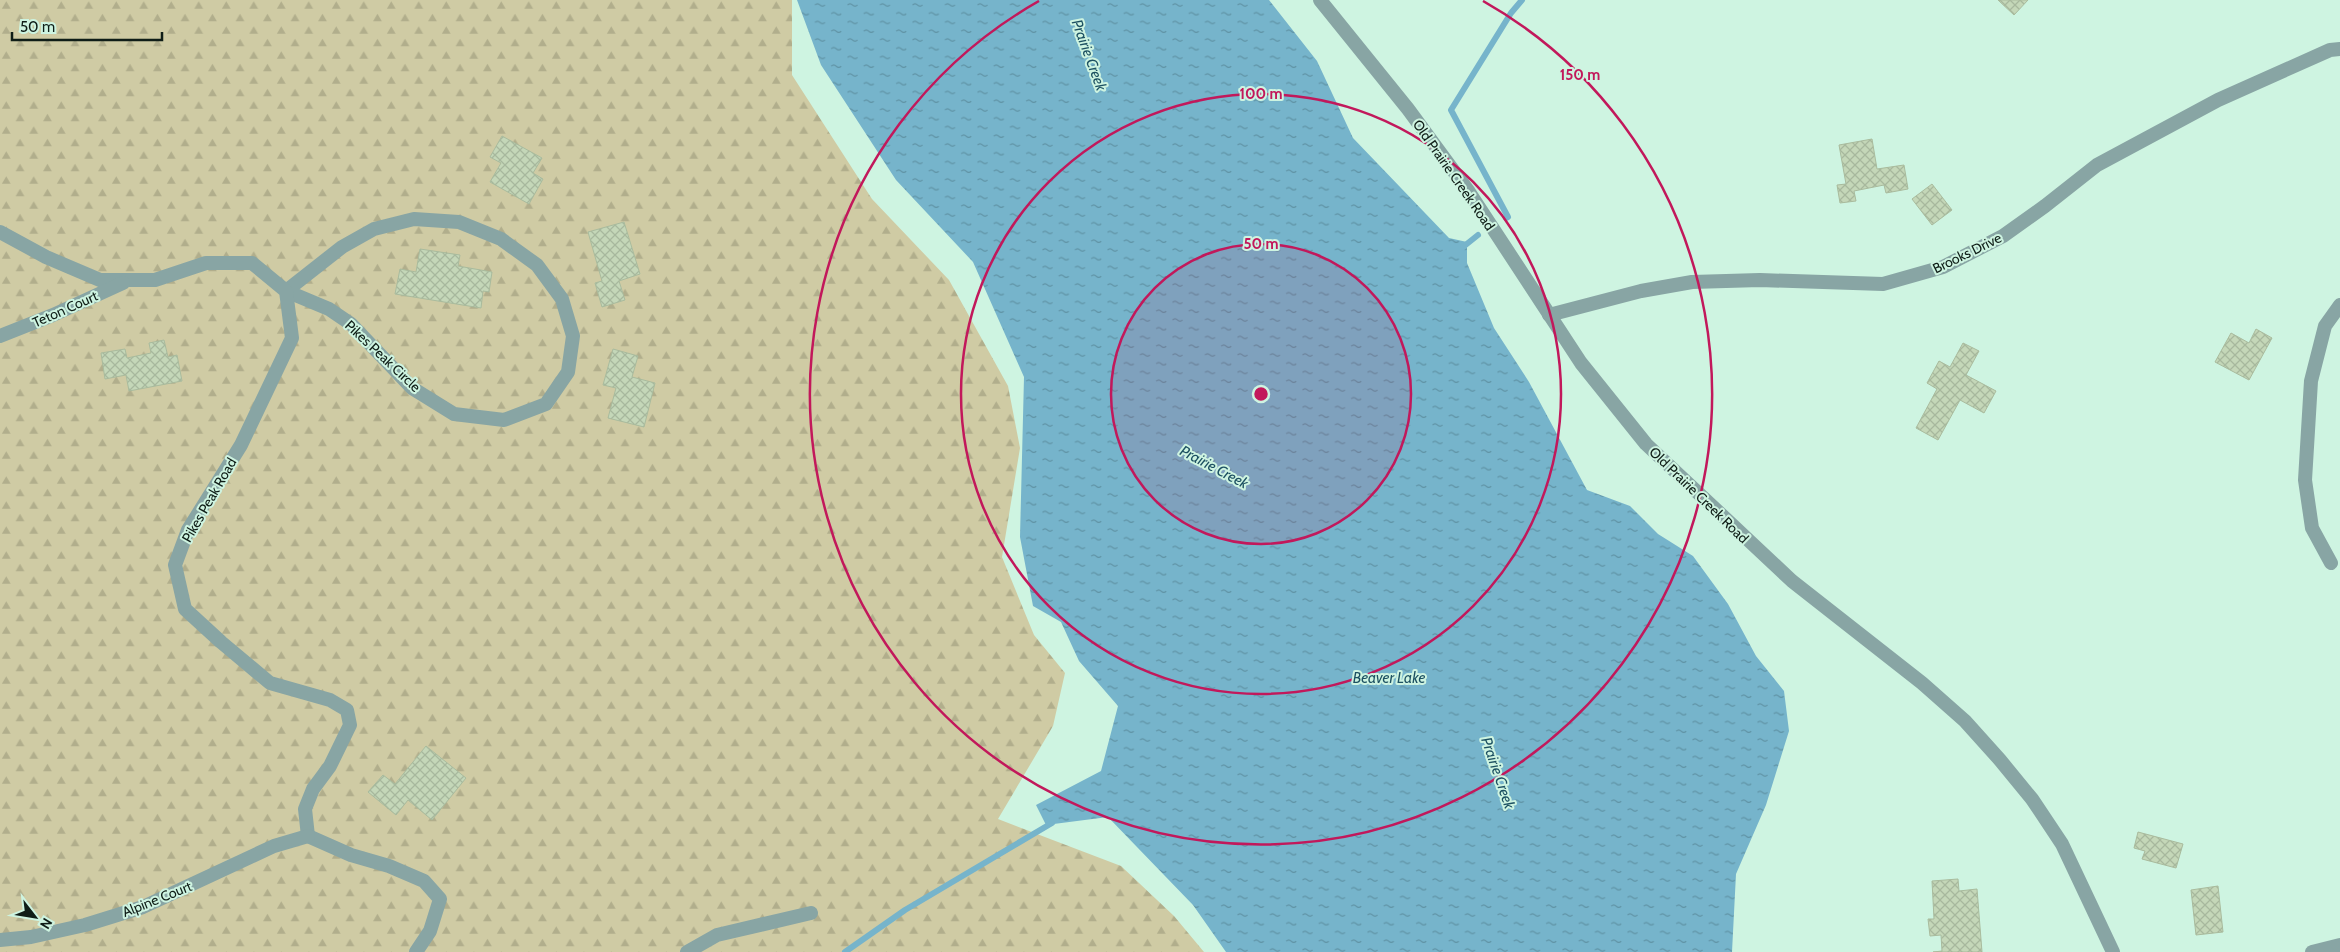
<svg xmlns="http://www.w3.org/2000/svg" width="2340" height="952" viewBox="0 0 2340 952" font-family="Cabin,sans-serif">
	<defs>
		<pattern id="forest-firs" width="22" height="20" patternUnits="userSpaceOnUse" patternTransform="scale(1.25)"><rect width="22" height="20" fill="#cfcba4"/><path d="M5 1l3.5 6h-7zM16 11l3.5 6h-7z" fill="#b1ae8c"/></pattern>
		<pattern id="water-ripples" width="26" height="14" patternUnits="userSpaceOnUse" patternTransform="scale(1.25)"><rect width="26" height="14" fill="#76b4cb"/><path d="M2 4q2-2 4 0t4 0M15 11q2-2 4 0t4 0" fill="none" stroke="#5f92a4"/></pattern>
		<pattern id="building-cross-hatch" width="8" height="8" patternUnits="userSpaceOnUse" patternTransform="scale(1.25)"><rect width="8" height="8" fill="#c4d7b8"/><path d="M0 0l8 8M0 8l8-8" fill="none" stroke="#a7b89d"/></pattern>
	</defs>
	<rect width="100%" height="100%" fill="#cef4e1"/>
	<polygon fill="url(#forest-firs)" points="0,0 792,0 792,75 872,199 949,280 1008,386 1020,448 1002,557 1034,635 1065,673 1053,726 998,819 1121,866 1174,916 1204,952 0,952"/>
	<polygon fill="url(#water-ripples)" points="797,0 1269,0 1317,61 1353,138 1449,238 1467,242 1467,263 1494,328 1529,382 1587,490 1630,506 1658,534 1693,556 1728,604 1756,656 1784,691 1789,731 1766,805 1736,874 1732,952 1226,952 1193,905 1108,817 1046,825 1036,805 1101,771 1118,706 1079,661 1061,622 1033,606 1020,537 1024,377 973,262 896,180 821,65"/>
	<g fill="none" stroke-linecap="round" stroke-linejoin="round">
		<g stroke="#76b4cb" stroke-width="6">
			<polyline points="1506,218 1508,217 1451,110 1511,13 1522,0"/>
			<polyline points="1463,247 1478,235"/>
			<polyline points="845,952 905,910 1052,823"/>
		</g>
	</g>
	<g fill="url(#building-cross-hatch)" stroke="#a9bb9d">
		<polygon points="1998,0 2028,0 2014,15"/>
		<polygon points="502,136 542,158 533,173 543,179 529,204 490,182 501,163 490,157"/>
		<polygon points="1872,139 1877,169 1904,165 1908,189 1886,193 1884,185 1854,191 1856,201 1840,203 1837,185 1846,184 1839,145"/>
		<polygon points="1932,184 1952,210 1932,225 1912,199"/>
		<polygon points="624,222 640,274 619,281 625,300 602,307 595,283 602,281 588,232"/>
		<polygon points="420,249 460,255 458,266 492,272 489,292 483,291 481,308 395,294 400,269 416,272"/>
		<polygon points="2256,329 2272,338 2249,380 2215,362 2231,333 2249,343"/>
		<polygon points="164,340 168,357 177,355 182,381 129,391 126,375 105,379 101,353 125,349 127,358 151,353 149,343"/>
		<polygon points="1963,343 1979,351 1966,375 1996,391 1984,413 1960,400 1938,440 1916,428 1937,389 1927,383 1939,361 1950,367"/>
		<polygon points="613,349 638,356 632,377 655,383 644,427 608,418 616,388 603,385"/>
		<polygon points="426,746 466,778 432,820 408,800 396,815 368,792 383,775 395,784"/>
		<polygon points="2138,832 2183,844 2176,868 2142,859 2145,851 2134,848"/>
		<polygon points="1958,879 1959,891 1977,889 1982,952 1933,952 1942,951 1941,935 1930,936 1928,919 1934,919 1932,881"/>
		<polygon points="2218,886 2223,932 2196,935 2191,890"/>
	</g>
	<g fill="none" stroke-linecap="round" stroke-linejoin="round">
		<g stroke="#88a5a4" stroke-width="14">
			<polyline points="1320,0 1408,109 1469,192 1581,363 1646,444 1792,581 1922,683 1965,721 2000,760 2032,799 2062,844 2113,952"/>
			<polygon points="414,219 459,222 501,239 537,265 562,299 573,336 568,372 546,404 504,420 454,414 412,388 351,324 329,309 286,291 342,247 374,229"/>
			<polyline points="0,232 46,257 100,280 155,280 206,263 252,263 286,291 292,338 241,445 188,530 175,565 185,609 221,642 270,683 330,700 347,710 350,725 330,766 313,789 305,809 308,836"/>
			<polyline points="1549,315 1641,291 1692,282 1760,280 1883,284 1943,267 2003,236 2045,206 2097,165 2218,100 2330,50 2340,49"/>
			<polyline points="0,336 53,315 123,283"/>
			<polyline points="2331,563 2312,528 2305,480 2311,381 2325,326 2340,305"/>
			<polyline points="308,836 351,855 389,866 424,881 440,899 430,931 416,952"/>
			<polyline points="0,940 31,937 85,925 143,907 274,846 308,836"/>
			<polyline points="687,952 717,935 811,913"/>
			<polyline points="2312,952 2340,945"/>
		</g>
	</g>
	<circle cx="1261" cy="394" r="150" fill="#c2185b" fill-opacity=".12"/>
	<g fill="none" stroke="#c2185b" stroke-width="2.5">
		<circle cx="1261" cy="394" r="150"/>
		<circle cx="1261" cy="394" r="300"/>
		<path d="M1483 1A451 451 0 1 1 1039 1"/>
	</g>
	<g text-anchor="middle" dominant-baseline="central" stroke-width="4" stroke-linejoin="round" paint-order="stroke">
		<g font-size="14" fill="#0f1d17" stroke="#cef4e1">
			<text transform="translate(1454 175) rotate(55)">Old Prairie Creek Road</text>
			<text transform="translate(1967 253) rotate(-26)">Brooks Drive</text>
			<text transform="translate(65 309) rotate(-24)">Teton Court</text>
			<text transform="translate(383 356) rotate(43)">Pikes Peak Circle</text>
			<text transform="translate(1699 495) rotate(44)">Old Prairie Creek Road</text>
			<text transform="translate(209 500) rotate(-60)">Pikes Peak Road</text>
			<text transform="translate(157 899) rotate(-22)">Alpine Court</text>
		</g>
		<g font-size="15" font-style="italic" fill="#1d5162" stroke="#cef4e1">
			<text transform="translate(1089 55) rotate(70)">Prairie Creek</text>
			<text transform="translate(1214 467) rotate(28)">Prairie Creek</text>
			<text x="1389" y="678">Beaver Lake</text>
			<text transform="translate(1498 773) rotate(71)">Prairie Creek</text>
		</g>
	</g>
	<circle cx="1261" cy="394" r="8" fill="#c2185b" stroke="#cef4e1" stroke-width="2.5"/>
	<g font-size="15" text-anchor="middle" font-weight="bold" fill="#c2185b" stroke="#cef4e1" stroke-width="4" stroke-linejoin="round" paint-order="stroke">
		<text x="1580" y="80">150 m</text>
		<text x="1261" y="99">100 m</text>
		<text x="1261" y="249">50 m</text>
	</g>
	<g transform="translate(35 917) rotate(121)" stroke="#cef4e1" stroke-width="4" paint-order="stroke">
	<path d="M0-4L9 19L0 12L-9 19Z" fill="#0f1d17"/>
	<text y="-8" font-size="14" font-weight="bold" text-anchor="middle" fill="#0f1d17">N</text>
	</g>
	<path d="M12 32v8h150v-8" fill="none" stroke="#0f1d17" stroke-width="2.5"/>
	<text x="20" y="32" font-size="15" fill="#0f1d17" stroke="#cef4e1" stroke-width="4" paint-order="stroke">50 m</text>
</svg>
